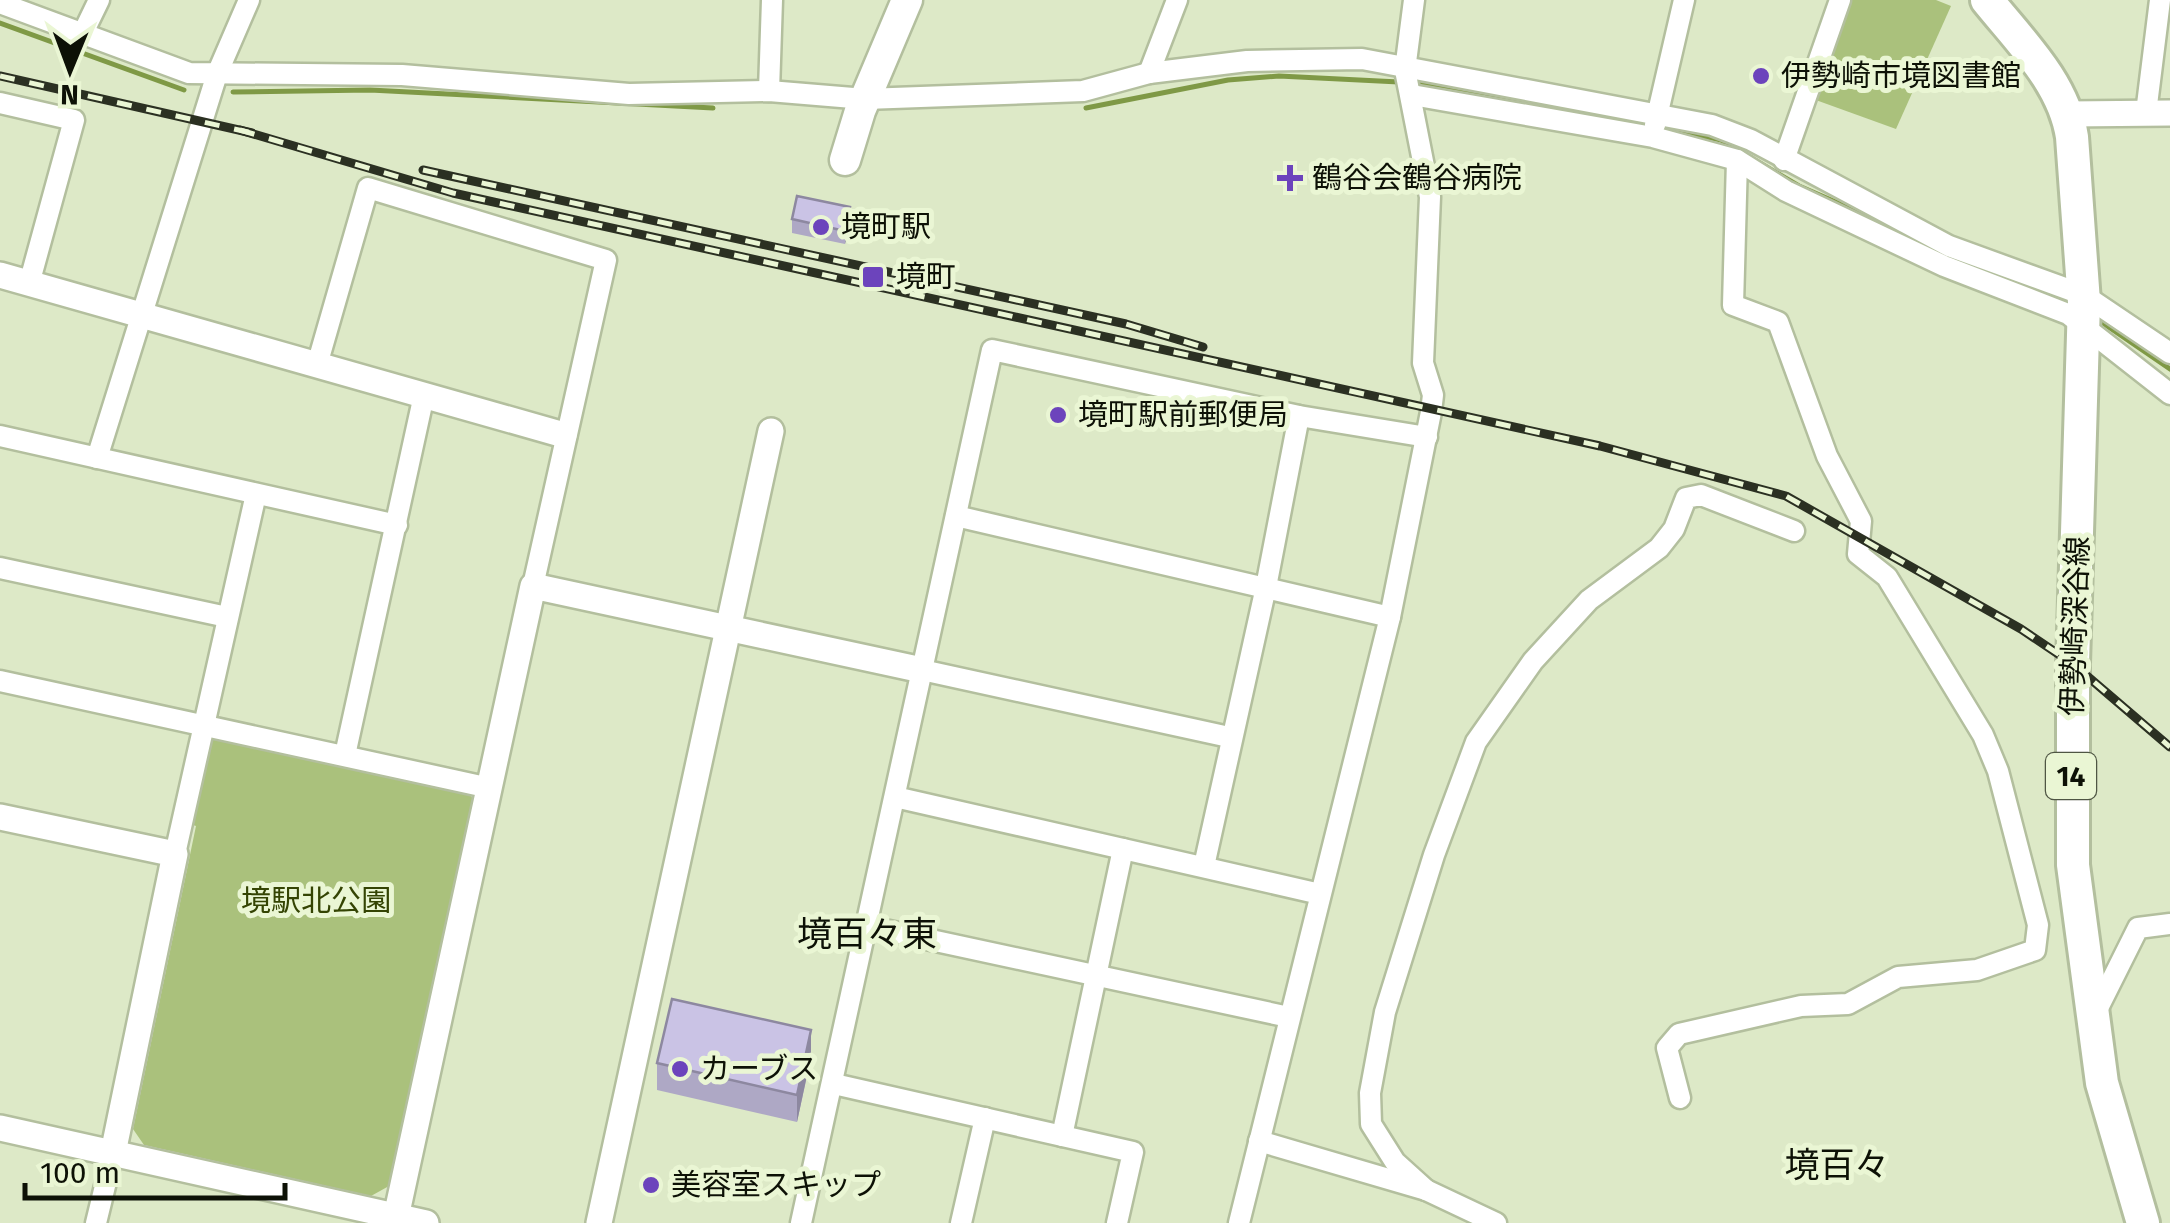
<svg xmlns="http://www.w3.org/2000/svg" width="2170" height="1223" viewBox="0 0 2170 1223" font-family="'Fira Sans','Noto Sans JP',sans-serif">
	<rect width="100%" height="100%" fill="#dde9c7"/>
	<g fill="#aac17c">
		<polygon points="1847,0 1936,0 1951,6 1896,129 1813,99"/>
		<polygon points="215,738 469,793 473,799 389,1186 371,1196 144,1145 133,1129 196,826 190,824 209,741"/>
	</g>
	<g fill="none" stroke-linecap="round" stroke-linejoin="round">
		<g stroke="#7f9946" stroke-width="5">
			<polyline points="0,23 184,90"/>
			<polyline points="1415,83 1651,125"/>
			<polyline points="233,92 370,90 713,108"/>
			<polyline points="1086,108 1228,80 1279,76 1399,82"/>
			<polyline points="1661,127 1721,140 1799,186 1893,227"/>
			<polyline points="2094,317 2170,369"/>
		</g>
		<g stroke="#b3bf9e" stroke-width="25">
			<g id="minor">
				<polyline points="0,3 189,73 402,75 629,94 769,91 865,99 1083,91 1149,73 1247,61 1362,59 1712,125 1751,140 1949,246 2084,295 2170,353"/>
				<polyline points="83,33 99,0"/>
				<polyline points="1149,73 1177,0"/>
				<polyline points="769,91 772,0"/>
				<polyline points="1412,95 1653,137 1737,160 1786,191 1944,266 2068,314 2170,394"/>
				<polyline points="0,103 74,120 29,284"/>
				<polyline points="2146,113 2160,0"/>
				<polyline points="1655,125 1684,0"/>
				<polyline points="1784,160 1840,0"/>
				<polyline points="317,365 368,188 606,260 533,586"/>
				<polyline points="0,436 397,525"/>
				<polyline points="97,458 217,74 249,0"/>
				<polyline points="956,516 1390,617"/>
				<polyline points="0,568 227,617"/>
				<polyline points="922,670 1229,737"/>
				<polyline points="0,681 490,788"/>
				<polyline points="345,755 424,395"/>
				<polyline points="895,797 1320,894"/>
				<polyline points="175,854 256,494"/>
				<polyline points="1204,866 1266,587 1299,416"/>
				<polyline points="866,926 1289,1017"/>
				<polyline points="2095,1014 2138,928 2170,924"/>
				<polyline points="834,1084 1133,1152 1117,1223"/>
				<polyline points="1680,1098 1667,1048 1679,1034 1801,1006 1848,1004 1898,977 1977,970 2035,950 2038,925 1998,771 1983,735 1887,577 1858,554 1861,521 1827,456 1778,322 1733,305 1737,160"/>
				<polyline points="1062,1136 1123,849"/>
				<polyline points="1259,1141 1426,1190 1496,1223"/>
				<polyline points="1426,1190 1395,1162 1371,1124 1370,1093 1385,1012 1434,855 1476,742 1533,661 1589,600 1659,548 1674,529 1686,498 1701,495 1794,531"/>
				<polyline points="96,1223 113,1153"/>
				<polyline points="801,1223 992,350 1299,416 1427,437"/>
				<polyline points="961,1223 985,1118"/>
				<polyline points="1239,1223 1390,617 1431,412 1433,395 1423,363 1430,197 1405,70 1414,0"/>
			</g>
		</g>
		<g stroke="#b3bf9e" stroke-width="30">
			<g id="tertiary">
				<polyline points="2068,114 2170,113"/>
				<polyline points="0,275 564,435"/>
				<polyline points="0,817 175,854 113,1153"/>
				<polyline points="0,1128 426,1223"/>
				<polyline points="396,1217 533,586 922,670"/>
				<polyline points="599,1223 771,431"/>
			</g>
		</g>
		<g stroke="#b3bf9e" stroke-width="35">
			<polyline id="secondary" points="845,160 860,111 907,0"/>
		</g>
		<g stroke="#b3bf9e" stroke-width="38">
			<path id="primary" d="M1987 0C2020 41 2064 83 2072 137L2084 302 2073 664V865L2102 1083 2143 1223"/>
		</g>
		<use href="#minor" stroke="#fff" stroke-width="20"/>
		<use href="#tertiary" stroke="#fff" stroke-width="25"/>
		<use href="#secondary" stroke="#fff" stroke-width="30"/>
		<use href="#primary" stroke="#fff" stroke-width="32"/>
		<g stroke="#2b3022" stroke-width="9">
			<g id="rail">
				<polyline points="0,76 252,133"/>
				<polyline points="240,130 453,193 1600,446 1786,496 2021,629 2073,664 2170,747"/>
				<polyline points="423,170 1126,324 1203,347"/>
			</g>
		</g>
		<use href="#rail" stroke="#eaf6d4" stroke-width="5" stroke-dasharray="15" stroke-linecap="butt"/>
	</g>
	<g fill="#aea8c5">
		<polygon points="792,219 850,221 845,244 792,233"/>
		<polygon points="811,1057 797,1122 657,1090 657,1063"/>
	</g>
	<g fill="#8d88a0">
		<polygon points="850,207 850,221 845,244 845,231"/>
		<polygon points="811,1030 811,1057 797,1122 797,1095"/>
	</g>
	<g fill="#cac3e5" stroke="#8d88a0" stroke-width="2.5">
		<polygon points="797,196 850,207 845,231 792,219"/>
		<polygon points="672,999 811,1030 797,1095 657,1063"/>
	</g>
	<g fill="#6c44bc" stroke="#eaf6d4" stroke-width="4">
		<circle cx="1761" cy="76" r="10"/>
		<path d="M1285 163h10v10h10v10h-10v10h-10v-10h-10v-10h10z"/>
		<circle cx="821" cy="227" r="10"/>
		<rect x="861" y="265" width="24" height="24" rx="5"/>
		<circle cx="1058" cy="415" r="10"/>
		<circle cx="680" cy="1069" r="10"/>
		<circle cx="651" cy="1185" r="10"/>
	</g>
	<g text-anchor="middle" dominant-baseline="central" stroke-width="10" stroke-linejoin="round" paint-order="stroke">
		<rect fill="#eaf6d4" stroke="#4f5644" stroke-width="2.5" x="2046" y="753" width="50" height="46" rx="8"/>
		<g font-size="28" font-weight="bold" fill="#0d1106">
			<text x="2071" y="776">14</text>
		</g>
		<g font-size="30" fill="#0d1106" stroke="#eaf6d4" text-anchor="start">
			<text x="1781" y="76">伊勢崎市境図書館</text>
			<text x="1312" y="178">鶴谷会鶴谷病院</text>
			<text x="841" y="227">境町駅</text>
			<text x="896" y="277">境町</text>
			<text x="1078" y="415">境町駅前郵便局</text>
			<text x="700" y="1069">カーブス</text>
			<text x="671" y="1185">美容室スキップ</text>
		</g>
		<g font-size="30" fill="#0d1106" stroke="#eaf6d4">
			<text transform="translate(2075 626) rotate(-88)">伊勢崎深谷線</text>
		</g>
		<g font-size="30" fill="#344403" stroke="#eaf6d4">
			<text x="316" y="901">境駅北公園</text>
		</g>
		<g font-size="35" fill="#0d1106" stroke="#eaf6d4">
			<text x="867" y="934">境百々東</text>
			<text x="1837" y="1165">境百々</text>
		</g>
	</g>
	<g transform="translate(70 70) rotate(181)" stroke="#eaf6d4" stroke-width="8" paint-order="stroke">
	<path d="M0-8L18 38L0 25L-18 38Z" fill="#0d1106"/>
	<text y="-15" font-size="28" font-weight="bold" text-anchor="middle" fill="#0d1106">N</text>
	</g>
	<path d="M25 1183v15h260v-15" fill="none" stroke="#0d1106" stroke-width="5"/>
	<text x="40" y="1183" font-size="30" fill="#0d1106" stroke="#eaf6d4" stroke-width="8" paint-order="stroke">100 m</text>
</svg>
